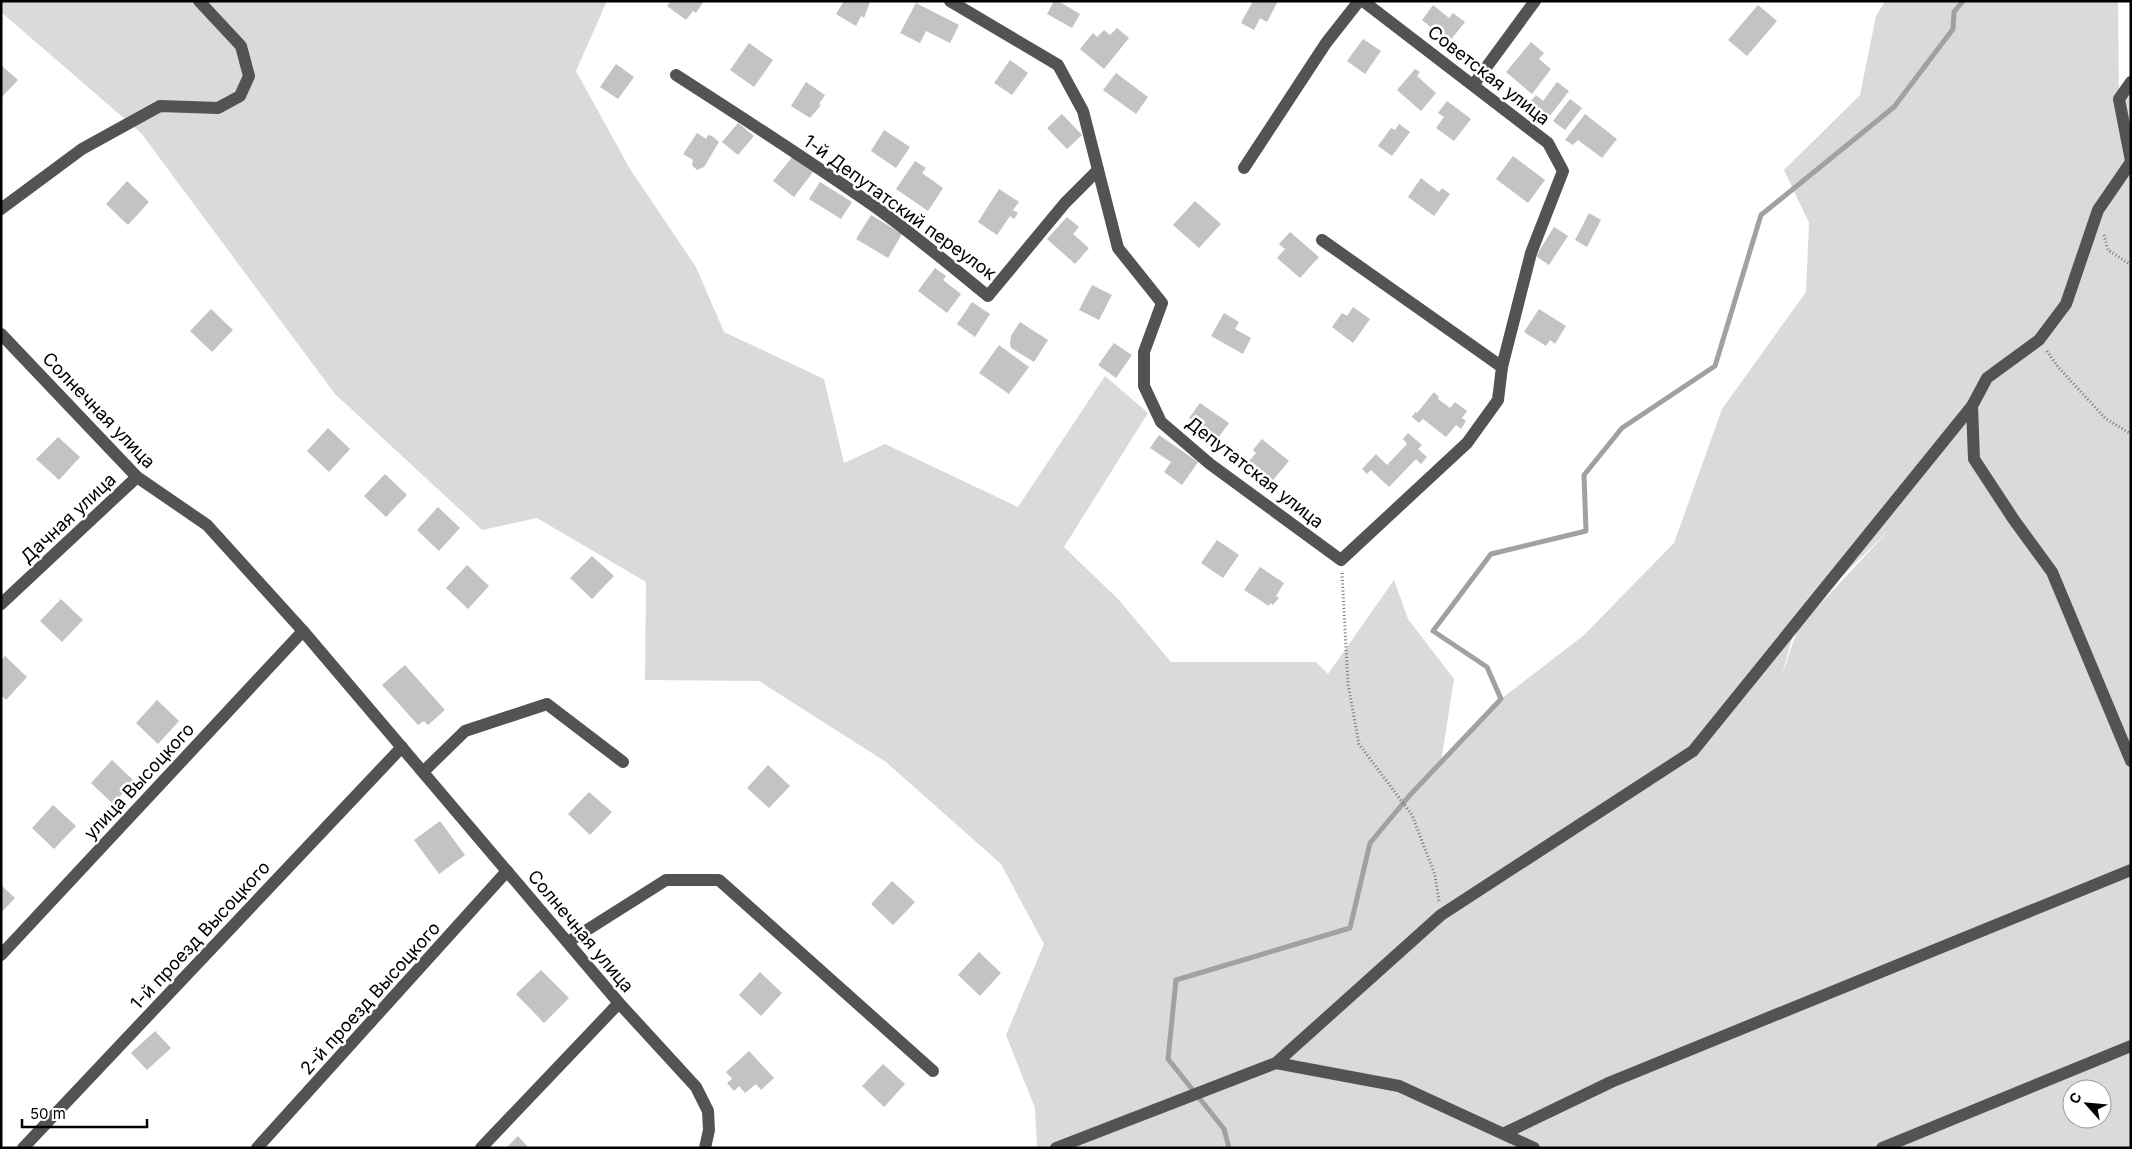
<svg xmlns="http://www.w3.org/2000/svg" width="2132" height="1149" viewBox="0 0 2132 1149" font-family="Inter,sans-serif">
	<rect width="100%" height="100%" fill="#fff"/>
	<path fill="#dadada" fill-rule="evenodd" d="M1 1H607L576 71 630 169 696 267 724 332 824 379 844 463 885 444 1018 507 1105 376 1148 413 1064 547 1118 599 1171 662H1316L1328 674 1394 580 1408 619 1454 679 1441 762 1501 699 1583 636 1674 543 1722 409 1806 292 1809 223 1784 170 1860 95 1876 16 1885 1H2118L2119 98 2131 82V1148H1037L1035 1108 1006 1035 1044 944 1001 864 886 762 759 681 645 680 646 582 537 518 482 530 335 394 141 133 1 12ZM1889 530 1798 628 1781 678 1797 621ZM2072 1089H2102V1119H2072Z"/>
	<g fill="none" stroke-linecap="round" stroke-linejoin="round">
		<polyline stroke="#a1a1a1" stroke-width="5" points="1229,1148 1224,1129 1168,1059 1176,980 1350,928 1370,843 1410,795 1501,699 1487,667 1433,631 1491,554 1586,531 1584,475 1622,428 1715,366 1761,215 1894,107 1953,29 1954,12 1963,1"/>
	</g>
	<g fill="#c3c3c3">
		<polygon points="671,1 704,1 696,13 693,11 686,20 667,6"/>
		<polygon points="844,1 870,2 864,18 861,16 856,26 836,14"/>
		<polygon points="1054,1 1058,1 1080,14 1072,28 1047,14"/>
		<polygon points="1253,1 1278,1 1267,22 1260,18 1254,30 1241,23"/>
		<polygon points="916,3 959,25 950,43 926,31 920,43 900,33"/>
		<polygon points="1433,5 1449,18 1453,13 1465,22 1449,42 1422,20"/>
		<polygon points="1758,5 1777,21 1747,56 1728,40"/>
		<polygon points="1117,28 1129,38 1104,69 1080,49 1093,33 1097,37 1104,30 1110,35"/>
		<polygon points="1363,39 1381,51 1365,74 1347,61"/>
		<polygon points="1531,42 1544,53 1539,59 1551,69 1532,94 1506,72"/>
		<polygon points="749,43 773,60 754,87 730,70"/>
		<polygon points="1010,60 1028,73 1012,95 994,83"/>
		<polygon points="616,64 634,77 618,99 600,87"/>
		<polygon points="1,65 18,80 1,98"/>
		<polygon points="1415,69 1420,72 1417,76 1436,93 1421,111 1397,90"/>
		<polygon points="1116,73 1148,97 1136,114 1103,90"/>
		<polygon points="806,82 825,95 819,104 821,105 810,118 791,106"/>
		<polygon points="1557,82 1569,91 1546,121 1536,113 1534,117 1524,109 1536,95 1543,101"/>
		<polygon points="1570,99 1582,108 1565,130 1553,121"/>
		<polygon points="1447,101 1471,119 1454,141 1436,128 1444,117 1438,113"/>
		<polygon points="1062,114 1082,135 1067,149 1047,128"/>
		<polygon points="1585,114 1617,139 1602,158 1578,140 1573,145 1565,140"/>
		<polygon points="738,123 754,136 738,155 722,142"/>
		<polygon points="1399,124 1410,132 1392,156 1378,146 1391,128 1395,130"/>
		<polygon points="884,130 910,147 896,168 871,151"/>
		<polygon points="697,133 706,139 708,135 712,136 719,142 704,167 697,170 692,165 693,160 683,154"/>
		<polygon points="793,156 813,172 794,197 773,181"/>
		<polygon points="1513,156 1545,180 1528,203 1496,179"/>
		<polygon points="915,161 926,168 922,173 943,188 928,211 896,189"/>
		<polygon points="1421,178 1439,192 1442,188 1450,194 1434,216 1408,197"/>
		<polygon points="127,181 149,202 128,225 106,204"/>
		<polygon points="820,182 852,202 841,219 809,199"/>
		<polygon points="999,189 1019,202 1013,210 1018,213 1014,219 1010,216 997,235 978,222"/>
		<polygon points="1195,201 1221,224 1199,248 1173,225"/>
		<polygon points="1589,213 1601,220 1587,247 1575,240"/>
		<polygon points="871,215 902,234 888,258 856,239"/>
		<polygon points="1067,217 1079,227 1073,234 1089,248 1075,264 1047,239"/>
		<polygon points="1554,227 1568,236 1549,265 1536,256"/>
		<polygon points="1290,232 1319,257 1300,278 1277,258 1285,249 1279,244"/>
		<polygon points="935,268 946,276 943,280 961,294 947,313 918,291"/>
		<polygon points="1092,285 1112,295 1099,320 1079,310"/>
		<polygon points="972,302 990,314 975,337 957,324"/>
		<polygon points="1353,307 1370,319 1353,343 1332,327 1342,313 1347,316"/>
		<polygon points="211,309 233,330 212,352 190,331"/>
		<polygon points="1539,309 1566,326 1555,344 1550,340 1546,346 1524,332"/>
		<polygon points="1224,313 1239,322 1235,329 1251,338 1243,354 1211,336"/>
		<polygon points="1020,322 1048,340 1034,362 1011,348 1010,344 1011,336"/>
		<polygon points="1114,343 1132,355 1116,378 1098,365"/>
		<polygon points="999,345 1029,367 1009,394 979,373"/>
		<polygon points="1434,392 1439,397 1438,399 1450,408 1455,402 1467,411 1462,418 1466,421 1461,429 1456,425 1446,437 1423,419 1419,423 1412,417 1415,412 1417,413"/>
		<polygon points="1200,403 1229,423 1218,438 1189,418"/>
		<polygon points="328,428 350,449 329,472 307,451"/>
		<polygon points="1408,433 1422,445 1418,449 1427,457 1421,464 1416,459 1389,487 1371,470 1367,474 1362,469 1376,454 1387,465 1407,444 1403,439"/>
		<polygon points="1159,435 1198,462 1182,485 1164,472 1171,462 1150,448"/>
		<polygon points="58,437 80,457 59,480 36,459"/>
		<polygon points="1262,439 1289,461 1273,480 1255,465 1251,469 1246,465 1256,453 1253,450"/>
		<polygon points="385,474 407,495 386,517 364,496"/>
		<polygon points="438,507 460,528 439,551 417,530"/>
		<polygon points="1217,540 1239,555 1223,578 1201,563"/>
		<polygon points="592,556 614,576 592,599 570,578"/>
		<polygon points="467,565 489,586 468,609 446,588"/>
		<polygon points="1260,567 1284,583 1276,596 1279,598 1273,605 1270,603 1269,606 1244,590"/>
		<polygon points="61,599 83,620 62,642 40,621"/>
		<polygon points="5,656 27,677 6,700 1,695 1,661"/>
		<polygon points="405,665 445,710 428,725 424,721 418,725 382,685"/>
		<polygon points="157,700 179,721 158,744 136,723"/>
		<polygon points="112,760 134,781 113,804 91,783"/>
		<polygon points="768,765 790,786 769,808 747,788"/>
		<polygon points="589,792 612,812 590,835 568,814"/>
		<polygon points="53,805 76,826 54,849 32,828"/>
		<polygon points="440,821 465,855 439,874 414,840"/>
		<polygon points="892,881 915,902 893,925 871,904"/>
		<polygon points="1,885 15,898 1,913"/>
		<polygon points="979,952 1001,973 980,996 958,975"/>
		<polygon points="541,970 569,998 544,1023 516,994"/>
		<polygon points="760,972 782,993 761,1016 739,995"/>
		<polygon points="155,1031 171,1048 147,1070 131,1053"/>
		<polygon points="749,1051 774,1078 761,1090 756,1084 745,1093 739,1086 734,1091 727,1083 732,1079 726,1072"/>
		<polygon points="883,1064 905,1084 884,1107 862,1086"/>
		<polygon points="518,1136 529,1148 506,1148"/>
	</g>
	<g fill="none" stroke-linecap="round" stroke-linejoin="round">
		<g stroke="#757575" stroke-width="3" stroke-dasharray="1 2.5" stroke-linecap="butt">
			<polyline points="2104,235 2108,250 2131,265"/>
			<polyline points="2047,351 2058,367 2105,418 2131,434"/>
			<polyline points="1342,573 1348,684 1359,744 1412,815 1435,875 1439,901"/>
		</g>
		<g stroke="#535353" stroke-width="12">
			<polyline points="950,1 1058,65 1083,111 1118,248 1162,303 1144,352 1144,386 1161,422 1210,464 1341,560 1467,443 1498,400 1502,367 1531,253 1563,171 1548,143 1363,1"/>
			<path d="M676 75C743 118 809 161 874 206 913 234 950 265 988 296L1065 203 1098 170"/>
			<polyline points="2131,82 2119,99 2131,161"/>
			<polyline points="1474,84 1535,1"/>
			<polyline points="1244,168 1326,43 1359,1"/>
			<polyline points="1,209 82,149 160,106 218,108 240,96 249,76 241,46 199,1"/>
			<polyline points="1322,240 1502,367"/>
			<polyline points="1,334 137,477 207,525 303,631 619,1003 696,1087 708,1111 709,1130 705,1148"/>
			<polyline points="1972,406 1974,459 2014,520 2052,572 2131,761"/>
			<polyline points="1,604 137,477"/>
			<polyline points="423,772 465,731 547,704 623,762"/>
			<polyline points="568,942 666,880 719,880 933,1071"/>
			<polyline points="1,955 303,631"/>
			<polyline points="1276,1063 1399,1086 1534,1148"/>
			<polyline points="1505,1133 1611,1082 2131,870"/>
			<polyline points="23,1148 402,747"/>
			<polyline points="257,1148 507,871"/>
			<polyline points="481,1148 619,1003"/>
			<polyline points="1056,1148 1276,1063 1441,915 1693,751 1972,406 1987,378 2039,340 2066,304 2098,210 2131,162"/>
			<polyline points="1882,1148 2131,1046"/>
		</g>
	</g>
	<g text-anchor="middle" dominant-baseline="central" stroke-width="5" stroke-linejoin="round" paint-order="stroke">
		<g font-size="18" fill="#000" stroke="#fff">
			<text transform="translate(1489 75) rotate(38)">Советская улица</text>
			<text transform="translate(900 207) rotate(36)">1-й Депутатский переулок</text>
			<text transform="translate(99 410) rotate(46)">Солнечная улица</text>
			<text transform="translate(1255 472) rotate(38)">Депутатская улица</text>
			<text transform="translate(68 518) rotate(-43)">Дачная улица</text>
			<text transform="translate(139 781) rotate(-47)">улица Высоцкого</text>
			<text transform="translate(581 931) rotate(50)">Солнечная улица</text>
			<text transform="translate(200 935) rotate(-47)">1-й проезд Высоцкого</text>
			<text transform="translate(370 998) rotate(-48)">2-й проезд Высоцкого</text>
		</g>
	</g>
	<rect width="2132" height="1149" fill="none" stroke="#000000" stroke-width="5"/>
	<g transform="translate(2087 1104) rotate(297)"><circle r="24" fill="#ffffff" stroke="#999999"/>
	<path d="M0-4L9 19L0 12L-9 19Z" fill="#000000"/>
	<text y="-8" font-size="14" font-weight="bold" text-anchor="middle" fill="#000000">С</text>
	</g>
	<path d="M22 1119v8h125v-8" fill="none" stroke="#000000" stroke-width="2.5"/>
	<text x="30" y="1119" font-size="15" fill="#000000" stroke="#ffffff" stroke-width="4" paint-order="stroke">50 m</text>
</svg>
